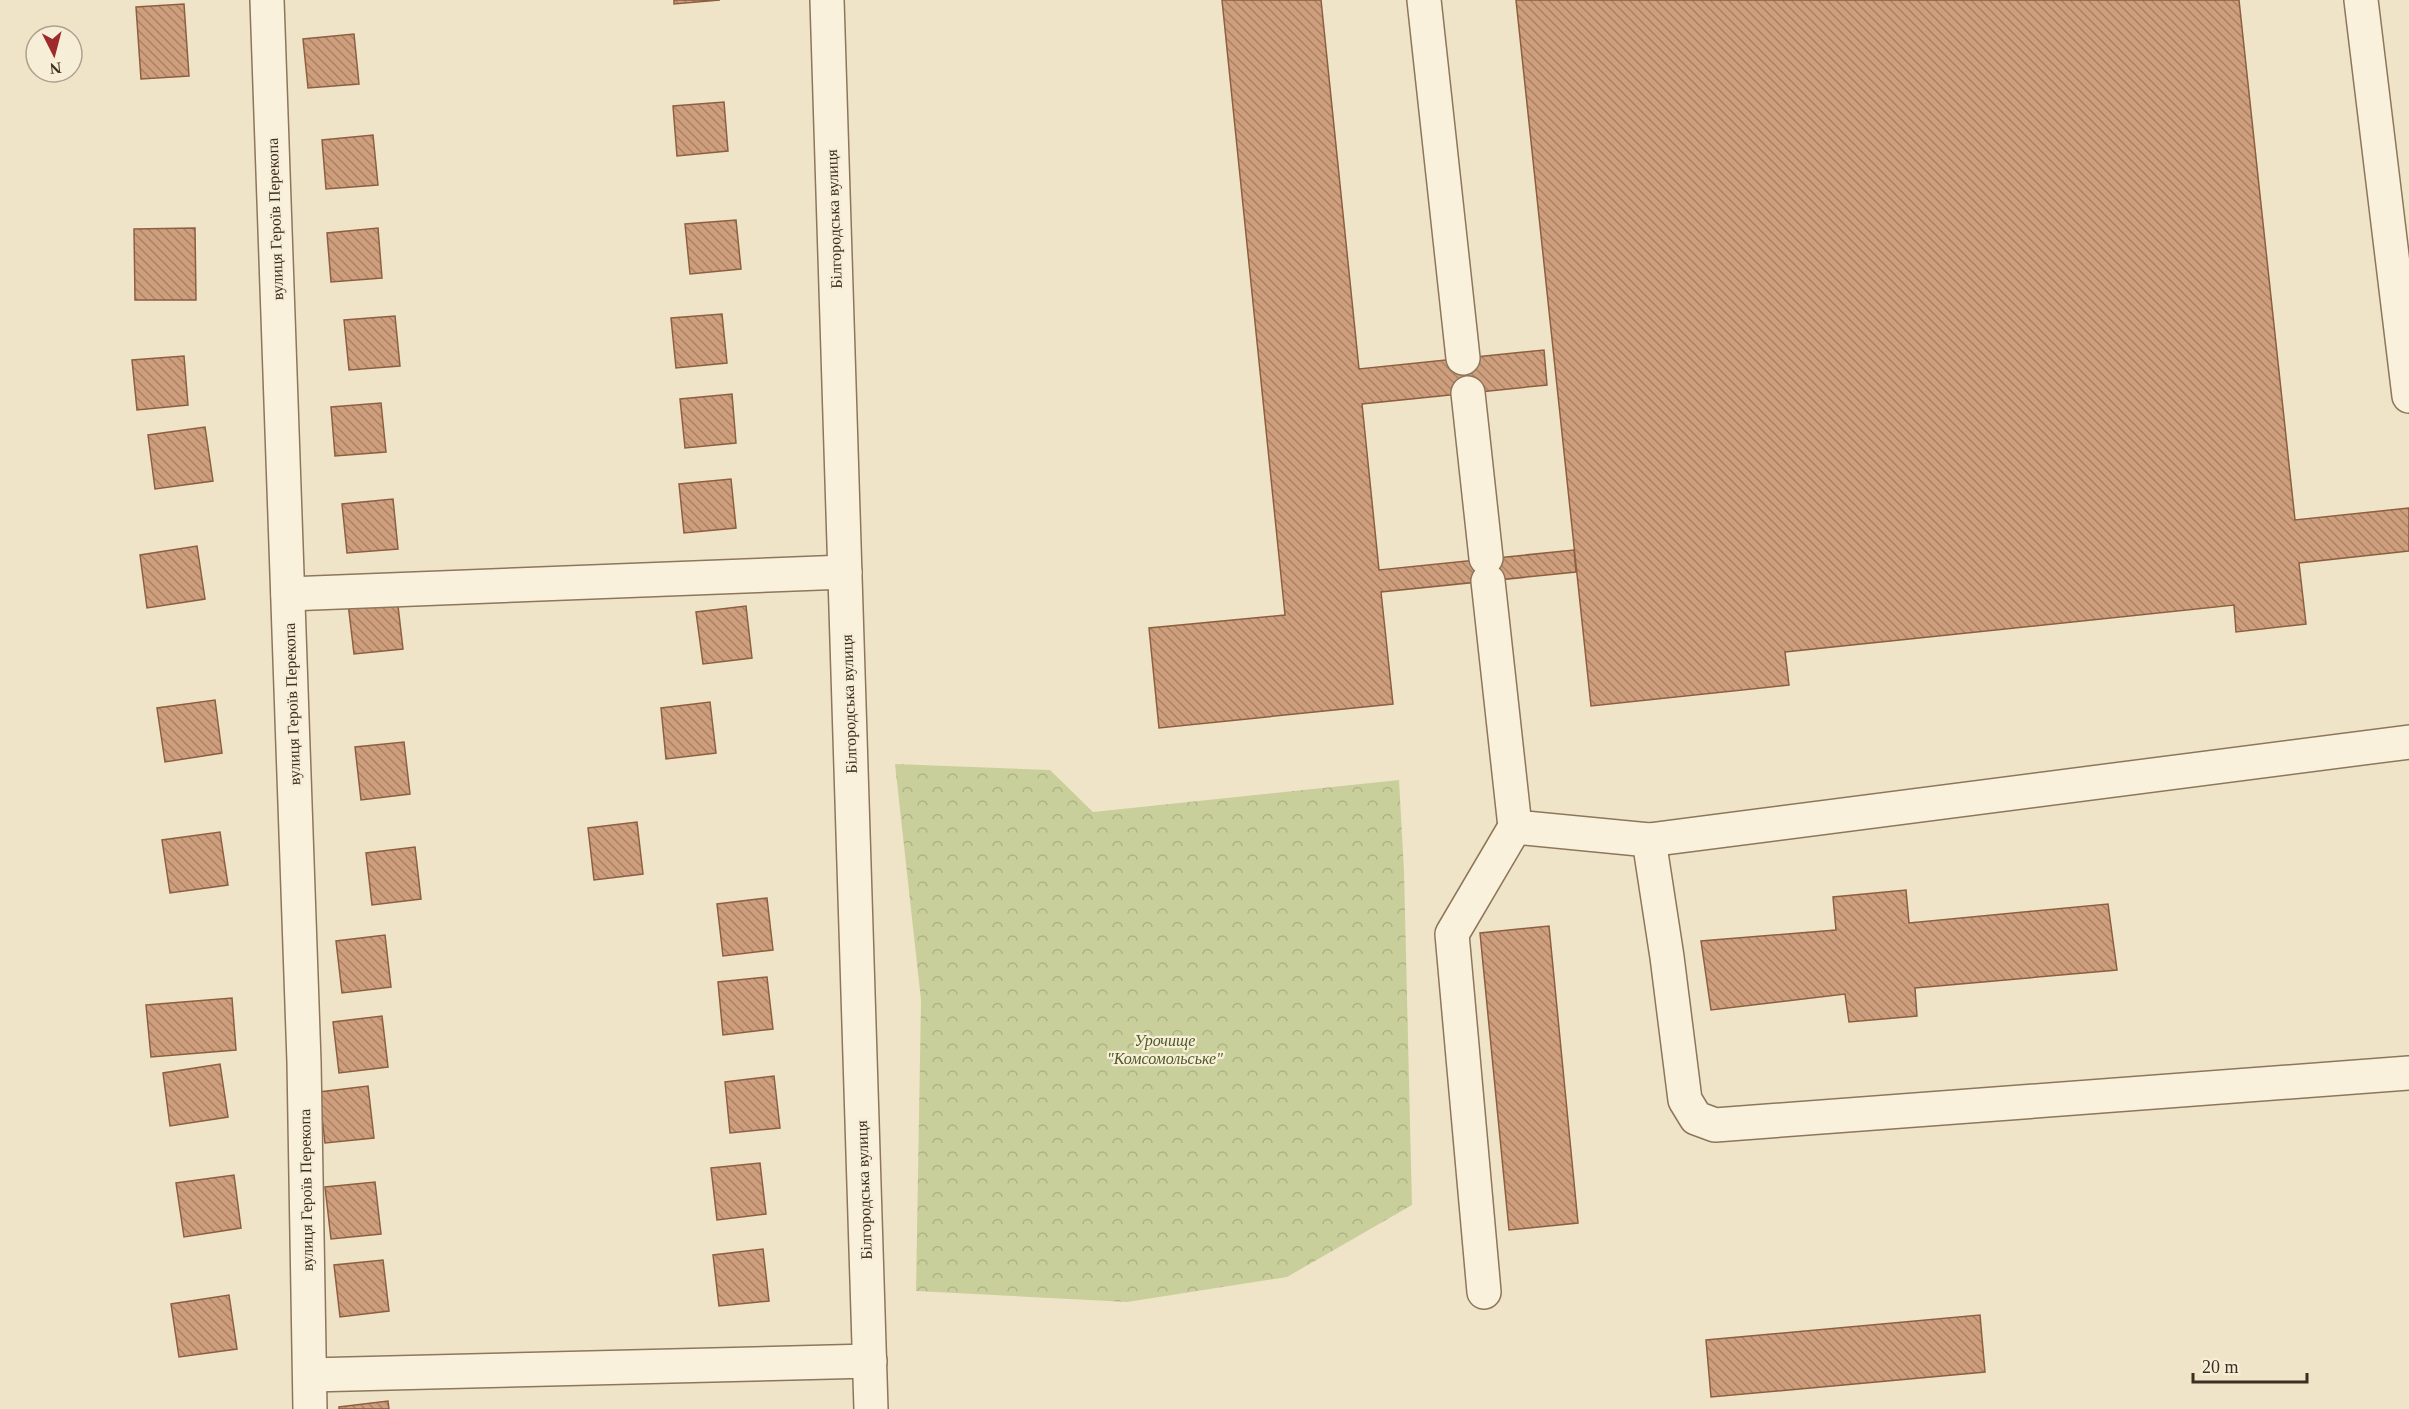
<svg xmlns="http://www.w3.org/2000/svg" width="2409" height="1409" viewBox="0 0 2409 1409" font-family="'Times New Roman',serif">
	<defs>
		<pattern id="forest-crowns" width="20" height="18" patternUnits="userSpaceOnUse" patternTransform="scale(1.5)"><rect width="20" height="18" fill="#c9cf9b"/><path d="M2 6a3 3 0 1 1 6 0M12 15a3 3 0 1 1 6 0" fill="none" stroke="#aeb285"/></pattern>
		<pattern id="building-back-hatch" width="6" height="6" patternUnits="userSpaceOnUse" patternTransform="scale(1.5)"><rect width="6" height="6" fill="#cf9f7d"/><path d="M-1 5l2 2M0 0l6 6M5-1l2 2" fill="none" stroke="#a98266"/></pattern>
	</defs>
	<rect width="100%" height="100%" fill="#f0e4c8"/>
	<polygon fill="url(#forest-crowns)" points="895,764 1050,770 1093,812 1399,780 1404,871 1412,1205 1287,1277 1127,1302 916,1291 921,1000"/>
	<g fill="url(#building-back-hatch)" stroke="#8d5f41" stroke-width="1.5">
		<polygon points="674,0 720,0 674,4"/>
		<polygon points="1222,0 1321,0 1359,369 1544,350 1547,385 1362,404 1379,570 1574,550 1576,572 1381,592 1393,704 1159,728 1149,628 1285,615"/>
		<polygon points="1516,0 2239,0 2295,520 2409,508 2409,551 2299,563 2306,624 2236,632 2234,605 1785,652 1789,685 1591,706"/>
		<polygon points="184,4 189,76 141,79 136,7"/>
		<polygon points="354,34 359,84 308,88 303,39"/>
		<polygon points="724,102 728,151 677,156 673,106"/>
		<polygon points="373,135 378,185 326,189 322,140"/>
		<polygon points="736,220 741,269 690,274 685,224"/>
		<polygon points="195,228 196,300 135,300 134,229"/>
		<polygon points="378,228 382,278 331,282 327,233"/>
		<polygon points="722,314 727,363 676,368 671,318"/>
		<polygon points="395,316 400,366 349,370 344,320"/>
		<polygon points="184,356 188,405 137,410 132,360"/>
		<polygon points="732,394 736,443 685,448 680,399"/>
		<polygon points="381,403 386,452 335,456 331,407"/>
		<polygon points="205,427 213,481 155,489 148,435"/>
		<polygon points="731,479 736,528 684,533 679,484"/>
		<polygon points="393,499 398,549 347,553 342,504"/>
		<polygon points="197,546 205,599 147,608 140,555"/>
		<polygon points="397,597 403,649 354,654 348,603"/>
		<polygon points="746,606 752,658 703,664 696,612"/>
		<polygon points="215,700 222,753 165,762 157,708"/>
		<polygon points="710,702 716,753 666,759 661,708"/>
		<polygon points="404,742 410,794 361,800 355,747"/>
		<polygon points="637,822 643,874 594,880 588,828"/>
		<polygon points="220,832 228,885 170,893 162,840"/>
		<polygon points="415,847 421,899 372,905 366,853"/>
		<polygon points="1906,890 1909,923 2108,904 2117,970 1915,988 1917,1016 1849,1022 1845,994 1711,1010 1701,941 1836,930 1833,897"/>
		<polygon points="767,898 773,950 723,956 717,904"/>
		<polygon points="1549,926 1578,1223 1509,1230 1480,933"/>
		<polygon points="385,935 391,987 342,993 336,941"/>
		<polygon points="767,977 773,1029 723,1035 718,982"/>
		<polygon points="232,998 236,1050 151,1057 146,1005"/>
		<polygon points="382,1016 388,1067 339,1073 333,1022"/>
		<polygon points="220,1064 228,1117 170,1126 163,1073"/>
		<polygon points="774,1076 780,1128 730,1133 725,1082"/>
		<polygon points="368,1086 374,1138 325,1143 319,1092"/>
		<polygon points="760,1163 766,1214 717,1220 711,1168"/>
		<polygon points="234,1175 241,1228 184,1237 176,1183"/>
		<polygon points="375,1182 381,1234 331,1239 325,1187"/>
		<polygon points="763,1249 769,1301 719,1306 713,1255"/>
		<polygon points="383,1260 389,1311 340,1317 334,1265"/>
		<polygon points="229,1295 237,1349 179,1357 171,1304"/>
		<polygon points="1980,1315 1985,1372 1711,1397 1706,1340"/>
		<polygon points="388,1401 389,1409 339,1409 339,1407"/>
	</g>
	<g fill="none" stroke-linecap="round" stroke-linejoin="round">
		<g stroke="#8d765c" stroke-width="36">
			<g id="minor">
				<polyline points="267,0 304,1062 310,1409"/>
				<polyline points="827,0 871,1409"/>
				<polyline points="1424,0 1463,358"/>
				<polyline points="2361,0 2409,396"/>
				<polyline points="1468,393 1486,558"/>
				<polyline points="1488,581 1515,827 1649,840 2409,742"/>
				<polyline points="288,594 845,572"/>
				<polyline points="1649,840 1667,957 1685,1100 1696,1118 1715,1125 2409,1073"/>
				<polyline points="1484,1292 1452,934 1515,827"/>
				<polyline points="310,1375 870,1361"/>
			</g>
		</g>
		<use href="#minor" stroke="#faf1dc" stroke-width="33"/>
	</g>
	<g text-anchor="middle" dominant-baseline="central" stroke-width="4.5" stroke-linejoin="round" paint-order="stroke">
		<g font-size="16" fill="#3d2e20" stroke="#f7eed8">
			<text transform="translate(275 219) rotate(-92)">вулиця Героїв Перекопа</text>
			<text transform="translate(834 219) rotate(-92)">Білгородська вулиця</text>
			<text transform="translate(292 704) rotate(-92)">вулиця Героїв Перекопа</text>
			<text transform="translate(849 704) rotate(-92)">Білгородська вулиця</text>
			<text transform="translate(306 1190) rotate(-91)">вулиця Героїв Перекопа</text>
			<text transform="translate(864 1190) rotate(-92)">Білгородська вулиця</text>
		</g>
		<g font-size="16" font-style="italic" fill="#4d5a26" stroke="#f7eed8">
			<text x="1165" y="1040">Урочище<tspan x="1165" dy="18">"Комсомольське"</tspan></text>
		</g>
	</g>
	<g transform="translate(54 54) rotate(174)"><circle r="28" fill="#f7eed8" stroke="#ada18e" stroke-width="1.5"/>
	<path d="M0-4.5L10 22L0 15L-10 22Z" fill="#9e2a2b"/>
	<text y="-9" font-size="16" font-weight="bold" text-anchor="middle" fill="#3d2e20">N</text>
	</g>
	<path d="M2193 1373v9h114v-9" fill="none" stroke="#3d2e20" stroke-width="3"/>
	<text x="2202" y="1373" font-size="18" fill="#3d2e20" stroke="#f7eed8" stroke-width="4.5" paint-order="stroke">20 m</text>
</svg>
